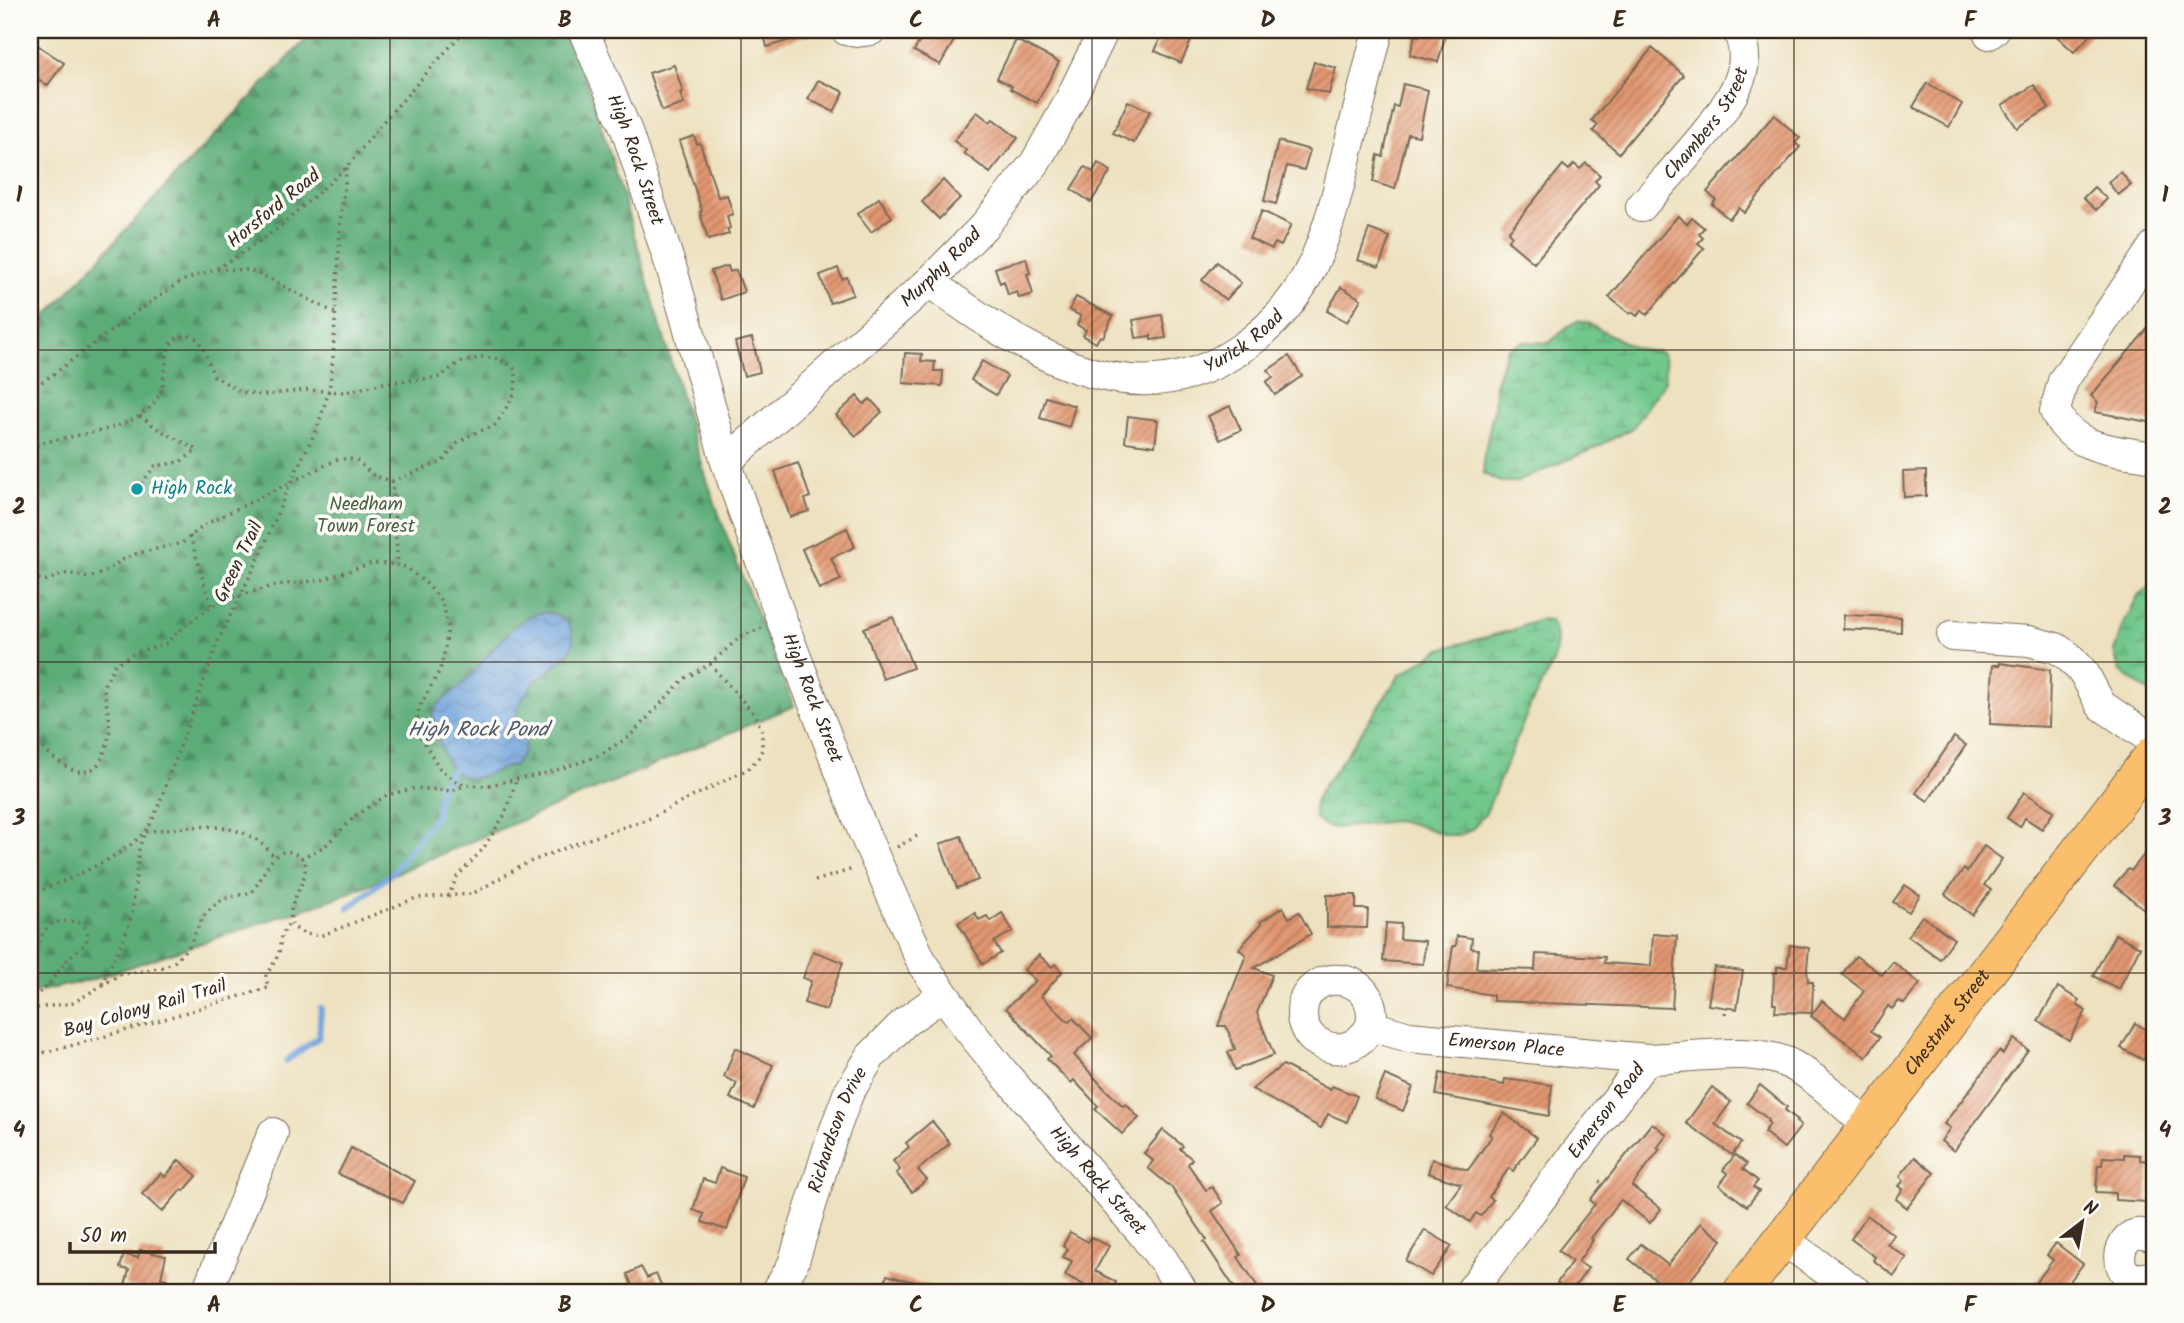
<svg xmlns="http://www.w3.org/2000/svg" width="2184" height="1323" viewBox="0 0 2184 1323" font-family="Kalam,sans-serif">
	<defs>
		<pattern id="forest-firs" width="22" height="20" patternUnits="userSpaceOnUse" patternTransform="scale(1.75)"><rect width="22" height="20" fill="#5cac78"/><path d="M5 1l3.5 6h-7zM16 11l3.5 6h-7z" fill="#4d8c62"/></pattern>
		<pattern id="wetland-marsh" width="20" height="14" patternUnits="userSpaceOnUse" patternTransform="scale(1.75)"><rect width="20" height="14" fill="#71c78c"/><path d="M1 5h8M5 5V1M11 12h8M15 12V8" fill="none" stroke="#5ea272"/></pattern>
		<pattern id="water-waves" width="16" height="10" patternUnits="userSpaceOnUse" patternTransform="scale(1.75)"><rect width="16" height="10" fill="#70a3db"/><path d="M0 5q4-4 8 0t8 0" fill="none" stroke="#5d85b1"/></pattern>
		<pattern id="building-hatch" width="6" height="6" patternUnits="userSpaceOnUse" patternTransform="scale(1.75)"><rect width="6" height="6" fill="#e29771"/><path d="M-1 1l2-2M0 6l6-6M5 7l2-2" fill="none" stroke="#b87b5c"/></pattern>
	</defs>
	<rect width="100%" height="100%" fill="#fdfcf7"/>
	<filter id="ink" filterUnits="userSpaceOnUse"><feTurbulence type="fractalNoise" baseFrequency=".0143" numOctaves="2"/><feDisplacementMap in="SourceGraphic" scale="14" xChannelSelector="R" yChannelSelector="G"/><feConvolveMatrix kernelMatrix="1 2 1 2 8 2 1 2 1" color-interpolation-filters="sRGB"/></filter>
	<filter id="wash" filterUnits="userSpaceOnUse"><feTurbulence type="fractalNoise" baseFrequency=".00686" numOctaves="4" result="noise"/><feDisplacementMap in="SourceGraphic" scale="28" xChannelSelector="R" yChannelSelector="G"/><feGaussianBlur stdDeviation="1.57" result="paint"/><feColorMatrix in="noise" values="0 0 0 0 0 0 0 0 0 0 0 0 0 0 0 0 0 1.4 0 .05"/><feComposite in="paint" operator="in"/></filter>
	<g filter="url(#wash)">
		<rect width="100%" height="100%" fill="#ede1c0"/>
		<path fill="url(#forest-firs)" stroke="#4c6b4b" stroke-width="2" d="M315 30H568C618 164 652 304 695 442 722 531 759 619 794 706L339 897 91 980 30 993V334L156 197Z"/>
		<g fill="url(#wetland-marsh)" stroke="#567855" stroke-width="2">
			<polygon points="1578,321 1588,323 1635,348 1659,352 1663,355 1666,364 1665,382 1633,428 1597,447 1517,482 1500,482 1484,474 1483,461 1494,407 1495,385 1507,349 1522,342 1549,343 1573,323"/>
			<polygon points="2154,585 2154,696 2119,670 2114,652 2122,627 2139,594"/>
			<path d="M1539 620 1550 621 1554 627 1557 642 1553 663 1530 706 1486 813 1471 830 1461 835H1446L1414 824 1395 821 1335 828C1299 824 1317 792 1332 775L1400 675 1441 649 1513 630Z"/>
		</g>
		<path fill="url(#water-waves)" stroke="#56667c" stroke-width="2" d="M539 613C551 612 560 614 568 624 587 651 549 668 534 683 527 691 521 701 516 710 520 737 534 740 515 765 500 767 485 778 472 778 443 778 438 735 432 714 440 699 451 695 463 684 486 662 507 622 539 613Z"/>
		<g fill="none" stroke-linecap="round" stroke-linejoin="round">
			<g stroke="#70a3db" stroke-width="6">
				<polyline points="349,908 393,872 436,816 440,785 453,769"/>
				<polyline points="286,1061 319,1037 321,1008"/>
			</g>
		</g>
		<g id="blocks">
			<g fill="url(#building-hatch)">
				<polygon points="763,30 811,30 811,34 767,47"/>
				<polygon points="926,30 942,30 956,37 940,65 914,51"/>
				<polygon points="1164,30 1191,41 1181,63 1155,51"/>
				<polygon points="1421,30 1447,30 1438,62 1410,55 1415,35 1419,36"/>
				<polygon points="2050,30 2095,30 2074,52"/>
				<polygon points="30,40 64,63 47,86 30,74"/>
				<polygon points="1016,40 1059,62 1037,103 1010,89 1012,86 997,78"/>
				<polygon points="1652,48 1684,75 1619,153 1593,131 1598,125 1592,120"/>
				<polygon points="1314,62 1336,68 1329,94 1306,88"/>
				<polygon points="674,65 683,92 680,93 684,104 662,111 649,73"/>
				<polygon points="818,80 844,92 834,112 808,99"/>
				<polygon points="1927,83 1962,104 1949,127 1913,107"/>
				<polygon points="1403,84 1428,90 1419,136 1408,134 1395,189 1373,182 1378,155 1383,157 1394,106 1398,107"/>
				<polygon points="2034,85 2049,108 2017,128 2002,105"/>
				<polygon points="1128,101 1150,111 1134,143 1113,133"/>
				<polygon points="977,112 990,122 993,119 1018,138 990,173 964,153 966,150 954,141"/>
				<polygon points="1774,115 1800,138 1795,143 1800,147 1744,213 1739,208 1729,219 1712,204 1716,200 1707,192"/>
				<polygon points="694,136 697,144 700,143 718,197 727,195 733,214 727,216 730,228 727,229 729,234 708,240 700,212 702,211 679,141"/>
				<polygon points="1278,141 1310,150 1304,170 1287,166 1276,204 1264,201"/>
				<polygon points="1098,163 1111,171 1091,202 1071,189 1085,167 1093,172"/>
				<polygon points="1586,163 1600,175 1595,181 1599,185 1534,263 1508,241 1512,236 1508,232 1563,165 1569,170 1574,164 1580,169"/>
				<polygon points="2121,172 2131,185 2118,195 2108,182"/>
				<polygon points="943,180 960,198 939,219 922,202"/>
				<polygon points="2094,187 2107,199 2096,210 2083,198"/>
				<polygon points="879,198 892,217 871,232 857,214"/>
				<polygon points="1262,211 1291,225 1281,246 1275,243 1272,249 1249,238"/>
				<polygon points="1678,216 1687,224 1692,218 1704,228 1699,234 1703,238 1698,243 1704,248 1647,315 1642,310 1637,316 1632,312 1630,314 1609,297"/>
				<polygon points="1369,229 1390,237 1379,267 1358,260"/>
				<polygon points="1026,258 1030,273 1027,274 1033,294 1019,298 1017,292 1008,295 1004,281 1000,283 995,268"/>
				<polygon points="1217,262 1241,283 1226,300 1202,280"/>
				<polygon points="728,266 730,272 736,270 744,292 721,300 711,271"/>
				<polygon points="838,268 842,279 847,277 853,295 830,303 820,275"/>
				<polygon points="1341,287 1361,299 1347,322 1327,311"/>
				<polygon points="1076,297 1113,316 1103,337 1100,336 1096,343 1083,336 1086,330 1077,325 1081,316 1069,310"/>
				<polygon points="1162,315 1166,338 1151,340 1151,336 1136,338 1133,320"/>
				<polygon points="2154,321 2154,423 2095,412 2098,402 2091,396"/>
				<polygon points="752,338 760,372 744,376 735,342"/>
				<polygon points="905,353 922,354 921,361 935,362 934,371 943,371 942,386 903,383"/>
				<polygon points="1289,356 1302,376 1275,395 1266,382 1273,377 1268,370"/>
				<polygon points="982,361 1007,376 996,395 971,380"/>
				<polygon points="857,396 864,404 870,399 882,412 856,436 836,415"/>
				<polygon points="1046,397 1075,406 1069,427 1040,418"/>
				<polygon points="1230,406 1241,430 1220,440 1208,416"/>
				<polygon points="1128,416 1158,420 1155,446 1125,442"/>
				<polygon points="798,463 810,497 805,499 809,511 790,517 775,471"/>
				<polygon points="1926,471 1926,496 1904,497 1903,472"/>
				<polygon points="847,528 855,547 831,558 841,580 819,589 802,549"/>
				<polygon points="1844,615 1901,617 1901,632 1843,629"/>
				<polygon points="893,617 913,668 883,679 864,628"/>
				<polygon points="2000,663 2050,670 2049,727 1990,724 1993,665 2000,665"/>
				<polygon points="1954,737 1966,745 1928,801 1916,793"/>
				<polygon points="2024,792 2054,811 2042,829 2025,818 2020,827 2007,818"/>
				<polygon points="961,836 978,880 957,888 940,844"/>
				<polygon points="2154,842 2154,917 2114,885 2128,869 2131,871"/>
				<polygon points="1984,846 2002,859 1984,885 1991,890 1972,915 1945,894 1964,869 1967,872"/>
				<polygon points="1905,885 1920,895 1909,912 1893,902"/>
				<polygon points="1327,895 1356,895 1356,909 1368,909 1367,928 1327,927"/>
				<polygon points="1283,907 1289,918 1299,912 1311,934 1254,968 1272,975 1257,1013 1274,1055 1235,1070 1228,1052 1235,1049 1226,1026 1218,1026 1246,955 1239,949 1261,924 1260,922"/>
				<polygon points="975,913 979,920 987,916 990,921 1002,913 1013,931 994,942 1001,953 983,964 958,923"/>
				<polygon points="1922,916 1954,939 1940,959 1908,936"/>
				<polygon points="1386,923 1401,924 1400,939 1425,941 1423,964 1383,961"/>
				<polygon points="1653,934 1677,936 1672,1008 1493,1001 1493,995 1447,988 1453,946 1456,946 1457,936 1472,938 1471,948 1478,949 1476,968 1535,970 1536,954 1605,957 1604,963 1651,966"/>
				<polygon points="2115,934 2140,947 2119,989 2093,976"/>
				<polygon points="1790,945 1809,948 1807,968 1808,982 1813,982 1812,1013 1775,1012 1776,1004 1773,1004 1774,973 1777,973 1777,967 1787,967"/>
				<polygon points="813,951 843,962 826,1010 804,1003 811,981 803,978"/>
				<polygon points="1039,955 1052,967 1055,964 1062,972 1041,996 1069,1022 1073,1018 1092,1038 1074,1055 1104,1088 1123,1106 1126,1104 1139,1118 1122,1134 1095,1109 1098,1106 1074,1080 1071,1083 1047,1059 1051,1056 1006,1008 1036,981 1024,970"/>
				<polygon points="1856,956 1882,975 1893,962 1920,984 1904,1004 1899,1001 1892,1009 1888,1006 1871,1031 1880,1037 1866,1057 1811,1016 1822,1001 1845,1018 1864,991 1842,974"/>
				<polygon points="1714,967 1743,971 1737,1009 1708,1005"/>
				<polygon points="2058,987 2079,1000 2077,1005 2086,1011 2069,1040 2038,1021"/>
				<polygon points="2135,1023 2154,1034 2154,1041 2143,1060 2121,1048"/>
				<polygon points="2014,1039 2028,1050 1954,1151 1941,1141 1950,1128 1944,1124 1999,1051 2003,1054"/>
				<polygon points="735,1048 773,1065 754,1109 730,1098 737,1083 724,1077"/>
				<polygon points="1283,1065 1330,1090 1332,1086 1357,1096 1347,1122 1328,1114 1321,1128 1252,1089"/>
				<polygon points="1440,1073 1504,1085 1505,1079 1552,1085 1549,1116 1436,1095"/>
				<polygon points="1385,1075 1413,1087 1403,1111 1375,1099"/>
				<polygon points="1760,1085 1787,1107 1785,1110 1798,1120 1796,1122 1801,1126 1784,1148 1764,1132 1770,1124 1767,1121 1768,1119 1747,1103"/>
				<polygon points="1712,1087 1731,1102 1715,1124 1741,1143 1732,1155 1686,1123"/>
				<polygon points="1504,1113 1537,1138 1513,1171 1509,1168 1489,1197 1493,1200 1481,1216 1476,1213 1470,1222 1446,1205 1461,1184 1428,1173 1432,1159 1468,1170 1492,1136 1489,1134"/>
				<polygon points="932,1121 950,1143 918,1170 927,1180 912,1192 896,1173 900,1170 893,1161 909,1147 906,1143"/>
				<polygon points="1652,1123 1667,1135 1657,1148 1660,1149 1632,1186 1661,1209 1650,1223 1621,1200 1591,1238 1593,1240 1578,1262 1588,1268 1571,1292 1557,1283 1572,1261 1558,1251 1595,1204 1590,1200"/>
				<polygon points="1163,1130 1183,1146 1180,1149 1192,1159 1188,1164 1206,1190 1212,1187 1223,1203 1212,1211 1241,1255 1238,1257 1262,1293 1238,1293 1204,1242 1207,1240 1171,1187 1148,1168 1153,1161 1144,1153"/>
				<polygon points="351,1148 415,1181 403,1203 338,1174"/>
				<polygon points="2124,1154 2140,1155 2140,1160 2150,1161 2147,1202 2115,1200 2115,1193 2096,1192 2098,1165 2102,1165 2103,1157 2124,1158"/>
				<polygon points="1735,1155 1747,1164 1743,1169 1758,1181 1753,1187 1759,1191 1747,1206 1719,1185 1728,1174 1723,1170"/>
				<polygon points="1915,1157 1934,1173 1907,1208 1896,1199 1903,1189 1899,1186 1904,1180 1900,1176"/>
				<polygon points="179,1160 197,1176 184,1191 182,1189 162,1212 142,1194 161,1173 165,1177"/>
				<polygon points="720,1168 744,1177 727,1230 702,1222 704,1214 693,1210 703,1179 715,1183"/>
				<polygon points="1867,1215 1894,1235 1887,1244 1907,1258 1894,1276 1873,1260 1875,1257 1851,1239"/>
				<polygon points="1701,1223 1722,1240 1680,1293 1645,1293 1656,1280 1629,1259 1641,1244 1668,1265"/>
				<polygon points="1425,1230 1452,1246 1431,1276 1406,1261"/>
				<polygon points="1070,1232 1088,1242 1091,1237 1109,1246 1095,1271 1116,1282 1110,1293 1099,1293 1065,1275 1072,1261 1063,1257 1068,1249 1063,1246"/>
				<polygon points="2056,1243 2083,1264 2061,1293 2043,1293 2033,1286 2053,1260 2047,1255"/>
				<polygon points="140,1250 166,1256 161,1278 167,1279 164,1293 138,1293 139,1289 125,1286 129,1270 120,1268 124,1254 138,1258"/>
				<polygon points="641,1267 647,1278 656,1274 665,1293 616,1293 632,1285 627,1274"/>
				<polygon points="887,1275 938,1288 937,1293 882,1293"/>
			</g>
		</g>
	</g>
	<g filter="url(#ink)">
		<use href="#blocks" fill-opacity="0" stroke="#796a57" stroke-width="2"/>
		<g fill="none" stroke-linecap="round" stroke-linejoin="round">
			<g stroke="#796a57" stroke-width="32">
				<g id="minor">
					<path id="s1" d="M583 30 626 129 673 273 726 462 782 621 863 831 923 965 969 1030 1003 1072 1143 1234 1163 1260 1184 1293"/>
					<polyline points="846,30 857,32 871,30"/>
					<polyline points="1989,34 1994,30"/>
					<path id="s2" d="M1641 207C1669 174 1732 112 1742 72 1746 57 1744 44 1738 30"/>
					<path d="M2154 246 2063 381 2055 411C2073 451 2116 450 2154 457"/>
					<path id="s3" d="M929 282C1019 346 1129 424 1237 351 1271 329 1296 301 1313 264 1329 229 1338 191 1347 153 1358 112 1368 71 1378 30"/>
					<path id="s4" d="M726 462 929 282 984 226 1035 163 1068 104 1104 30"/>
					<polyline points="1952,636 2029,641 2056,648 2068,656 2084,673 2101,705 2154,741"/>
					<path id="s5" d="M1371 1026C1357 1049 1336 1056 1313 1039 1307 1034 1302 1023 1302 1015 1301 965 1381 968 1371 1026L1409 1037 1647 1059"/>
					<path d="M2154 1238C2113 1215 2105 1295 2154 1275"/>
					<polyline points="1782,1239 1858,1293"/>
					<polyline points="206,1293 273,1133"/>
					<path id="s6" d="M776 1293 793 1264 830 1143 848 1094 871 1056 905 1022 943 995"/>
					<path id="s7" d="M1469 1293 1647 1059C1690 1058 1753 1045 1792 1065 1819 1079 1846 1107 1869 1127"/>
				</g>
			</g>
			<g stroke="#796a57" stroke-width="39">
				<g id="major">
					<path id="s8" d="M1741 1293 2154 754"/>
				</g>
			</g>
			<g stroke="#796a57" stroke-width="3.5" stroke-dasharray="2 5" stroke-linecap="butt">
				<polyline points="217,269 249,270 264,276 335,313"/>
				<polyline points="30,390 55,373 134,313 182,281 215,269 235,258 277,229 347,167 382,123 465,30"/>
				<path d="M30 448C68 431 126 437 155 402 169 384 162 351 173 341 177 337 183 336 188 335L197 339 202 346 214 376 241 392 264 395 307 390 345 392 384 383 440 377 458 363 482 357 499 359 512 366 516 371 515 393 500 418 494 426 472 434 458 443 442 462 392 481 374 476 355 459H338L206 524 182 543 135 554 120 561 104 573 88 578 68 573 44 581 30 576"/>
				<polyline points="392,481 398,565"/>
				<polyline points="137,489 155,466 180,462 197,450 158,429 139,415"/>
				<polyline points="190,536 211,606"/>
				<path d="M30 732C35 744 64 769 78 771 84 772 90 770 95 768 101 762 103 756 106 748 115 719 105 711 104 685L115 664 135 653 165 644 187 624 220 601 277 585 322 580 372 563 390 564 406 567 429 586 439 598 444 608 448 626 445 648 440 670 420 706 417 716 419 734 440 769 455 781 466 785 485 786 547 773 596 757 629 737 684 679 710 664 740 637 762 628"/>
				<path d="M30 787C36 796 37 804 30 813"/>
				<polyline points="897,847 917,836"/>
				<polyline points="301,858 325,846 355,816 387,795 416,788 451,791 464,786"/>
				<polyline points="815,881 853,869"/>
				<path d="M30 895C66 880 116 861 144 833 150 827 153 817 157 810L220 636 260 556 290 483 318 426 329 391 333 358 341 213 347 167"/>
				<polyline points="448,897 457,877 483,849 505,814 516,781"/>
				<path d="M30 951 36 949C40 941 42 931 50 925 61 918 92 919 87 939 85 946 76 951 72 955 61 965 54 979 44 989 39 993 36 995 30 997"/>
				<path d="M102 984 124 938 132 915 139 849 145 832C189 826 245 816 274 857"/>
				<path d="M30 1009 73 1003 119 975 163 967 174 962 189 946 203 917 212 907 223 899 252 892C265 877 275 832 305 861 309 886 283 902 293 927L305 934 320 936 416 898 472 894 525 864 580 842 648 819 748 769 758 758 762 750V731L755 715 710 664"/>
				<polyline points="1725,1014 1726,1008"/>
				<path d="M30 1056C110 1037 188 1011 268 988L266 976 279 954 281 936 290 922"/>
				<polyline points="1599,1181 1603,1183"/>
			</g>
			<use href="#minor" stroke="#fff" stroke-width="30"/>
			<use href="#major" stroke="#fabe6d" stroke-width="37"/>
		</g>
	</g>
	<path fill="none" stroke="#3b2a1e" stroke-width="2" stroke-opacity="0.55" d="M390 30V1293M741 30V1293M1092 30V1293M1443 30V1293M1794 30V1293M30 350H2154M30 662H2154M30 973H2154"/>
	<circle fill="#0f9aa8" stroke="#fdfcf7" stroke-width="2.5" cx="137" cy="489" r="7"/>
	<g text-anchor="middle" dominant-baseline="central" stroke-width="7" stroke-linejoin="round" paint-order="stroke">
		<g font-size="19" fill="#3b2a1e" stroke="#fdfcf7">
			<text stroke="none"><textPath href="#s2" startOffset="107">Chambers Street</textPath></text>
			<text stroke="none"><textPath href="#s1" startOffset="140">High Rock Street</textPath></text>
			<text transform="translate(274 209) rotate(-39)">Horsford Road</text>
			<text stroke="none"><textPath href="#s4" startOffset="290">Murphy Road</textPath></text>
			<text stroke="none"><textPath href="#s3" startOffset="350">Yurick Road</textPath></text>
			<text transform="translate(239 562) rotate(-64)">Green Trail</text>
			<text stroke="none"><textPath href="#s1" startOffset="707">High Rock Street</textPath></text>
			<text transform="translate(145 1009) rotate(-16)">Bay Colony Rail Trail</text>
			<text stroke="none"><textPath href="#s8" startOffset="340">Chestnut Street</textPath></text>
			<text stroke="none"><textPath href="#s5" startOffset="355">Emerson Place</textPath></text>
			<text stroke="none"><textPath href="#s7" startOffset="228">Emerson Road</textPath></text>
			<text stroke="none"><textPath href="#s6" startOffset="175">Richardson Drive</textPath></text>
			<text stroke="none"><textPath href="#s1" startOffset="1274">High Rock Street</textPath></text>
		</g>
		<g font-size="19" fill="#0d838f" stroke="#fdfcf7" text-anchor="start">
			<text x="151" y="489">High Rock</text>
		</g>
		<g font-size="19" fill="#4e6144" stroke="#fdfcf7">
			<text x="366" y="505">Needham<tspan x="366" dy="22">Town Forest</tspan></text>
		</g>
		<g font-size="21" font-style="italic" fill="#505a6a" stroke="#fdfcf7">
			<text x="478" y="730">High Rock Pond</text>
		</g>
	</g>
	<rect width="2184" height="1323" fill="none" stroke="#fdfcf7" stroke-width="77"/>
	<g transform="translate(2082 1222) rotate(31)" stroke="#fdfcf7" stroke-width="5" paint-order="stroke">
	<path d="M0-5L12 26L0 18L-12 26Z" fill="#3b2a1e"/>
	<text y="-10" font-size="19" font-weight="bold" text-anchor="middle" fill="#3b2a1e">N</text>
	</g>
	<path d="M70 1242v10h145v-10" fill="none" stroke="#3b2a1e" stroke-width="3.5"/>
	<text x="80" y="1242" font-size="21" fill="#3b2a1e" stroke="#fdfcf7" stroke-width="5" paint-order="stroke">50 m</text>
	<rect x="38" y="38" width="2108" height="1246" fill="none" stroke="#3b2a1e" stroke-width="2.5"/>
	<g font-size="23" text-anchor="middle" font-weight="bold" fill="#3b2a1e">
		<text x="214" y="27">A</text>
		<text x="565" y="27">B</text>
		<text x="916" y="27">C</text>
		<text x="1268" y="27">D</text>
		<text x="1619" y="27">E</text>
		<text x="1970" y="27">F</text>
		<text x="19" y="202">1</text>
		<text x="2165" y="202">1</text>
		<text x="19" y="514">2</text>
		<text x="2165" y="514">2</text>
		<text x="19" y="825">3</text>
		<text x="2165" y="825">3</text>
		<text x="19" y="1137">4</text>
		<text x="2165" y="1137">4</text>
		<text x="214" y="1312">A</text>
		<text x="565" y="1312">B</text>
		<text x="916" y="1312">C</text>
		<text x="1268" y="1312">D</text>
		<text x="1619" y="1312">E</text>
		<text x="1970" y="1312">F</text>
	</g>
</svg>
